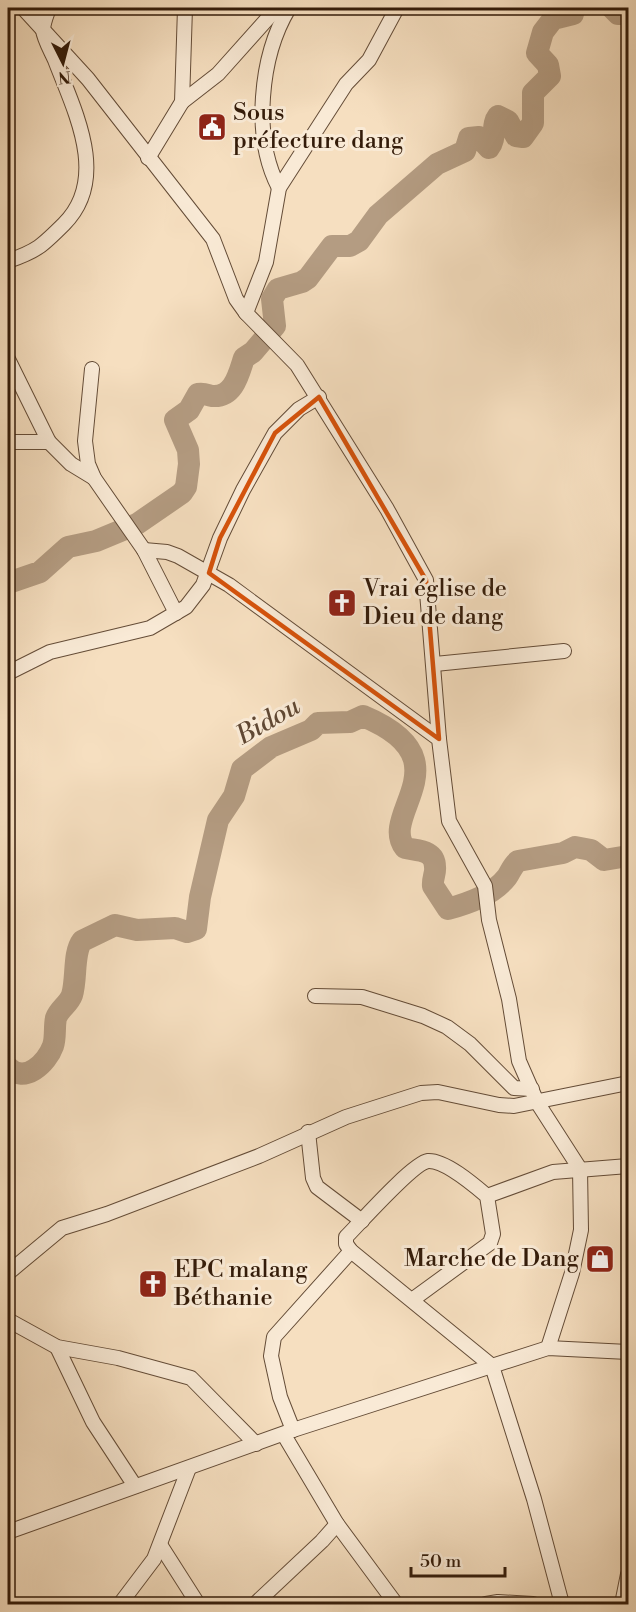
<svg xmlns="http://www.w3.org/2000/svg" width="636" height="1612" viewBox="0 0 636 1612" font-family="'Libre Bodoni',serif">
	<rect width="100%" height="100%" fill="#f6dfc0"/>
	<filter id="stains"><feTurbulence type="fractalNoise" baseFrequency=".00333" numOctaves="4"/><feColorMatrix values="0 0 0 0 .2 0 0 0 0 .09 0 0 0 0 .02 0 0 0 .5 -.17"/></filter>
	<radialGradient id="worn" r=".72"><stop offset=".6" stop-color="#630" stop-opacity="0"/><stop offset="1" stop-color="#630" stop-opacity=".3"/></radialGradient>
	<g fill="none" stroke-linecap="round" stroke-linejoin="round">
		<g stroke="#b49c82" stroke-width="22">
			<polyline points="612,8 618,14 628,14"/>
			<path d="M8 583 40 572 68 547 96 541 137 524 182 493 186 487 189 464 188 450 175 420 189 410 198 394C205 393 207 395 212 396 234 398 239 373 244 358L253 352 275 326 272 299 278 289 302 282 308 278 332 246H350L359 241 378 215 437 164 465 151 469 138 479 137 489 148C497 138 491 125 498 116L508 121 516 136 523 137 533 123V93L550 76 548 65 537 53 543 32 553 19 573 14 574 8"/>
			<path d="M8 1067C24 1085 47 1063 53 1046 56 1037 54 1027 56 1018 59 1009 69 1004 72 995 77 979 73 953 82 941L115 925 137 930 175 928 187 932 196 929 200 897 218 820 234 796 242 769 271 747 311 730 318 723 350 722 363 716C468 760 378 814 405 848 416 851 435 849 435 867 436 873 432 879 433 886L448 909C469 903 493 895 507 877 511 871 512 866 518 861L563 853 575 847 591 850 604 860 628 856"/>
		</g>
		<g stroke="#644c37" stroke-width="16">
			<g id="street">
				<polyline points="23,8 88,79 213,239 236,299 246,313"/>
				<polyline points="397,8 369,60 346,84 279,188 266,262 246,313 297,365 387,509 426,580 439,739"/>
				<polyline points="182,102 218,74 277,8"/>
				<polyline points="148,158 182,102 185,8"/>
				<path d="M279 188C252 137 260 56 289 8"/>
				<path d="M8 261C37 251 42 246 64 224 110 178 74 110 55 60 51 51 44 39 43 30 43 23 47 14 49 8"/>
				<polyline points="8,359 49,442 71,464 94,478"/>
				<polyline points="92,369 85,441 88,464 94,478 144,550 176,613"/>
				<polyline points="8,442 49,442"/>
				<polyline points="144,550 167,552 178,556 229,585 439,739 449,821 485,886 489,920 509,999 519,1061 537,1102 580,1169 581,1230 572,1273 548,1348"/>
				<polyline points="435,664 564,651"/>
				<polyline points="8,673 50,652 150,628 186,607 203,585 220,538 243,490 275,433 299,409 319,397"/>
				<polyline points="315,996 362,997 423,1016 447,1027 470,1044 514,1088 532,1089"/>
				<polyline points="308,1132 313,1178 317,1187 362,1221"/>
				<polyline points="487,1196 553,1172 628,1166"/>
				<polyline points="8,1273 62,1228 107,1214 259,1156 346,1117 421,1093 438,1092 499,1105 514,1106 628,1083"/>
				<path d="M412 1300 490 1243 493 1234 487 1196C474 1185 445 1160 428 1161 413 1163 360 1223 346 1237V1244L351 1251 492 1366 534 1499 562 1604"/>
				<polyline points="8,1320 57,1347 118,1358 191,1378 256,1444"/>
				<polyline points="57,1347 93,1422 135,1486"/>
				<polyline points="293,1430 280,1397 271,1356 274,1337 351,1251"/>
				<polyline points="284,1435 337,1524 396,1604"/>
				<polyline points="8,1532 293,1430 548,1348 628,1352"/>
				<polyline points="161,1546 198,1604"/>
				<polyline points="120,1604 154,1559 189,1468"/>
				<polyline points="255,1604 322,1541 337,1524"/>
				<polyline points="486,1604 498,1602 533,1604"/>
				<polyline points="622,1604 628,1574"/>
			</g>
		</g>
		<use href="#street" stroke="#f9ead6" stroke-width="14"/>
	</g>
	<path fill="none" stroke="#d6530c" stroke-width="4.5" stroke-linejoin="round" d="M319 397 426 580 439 739 209 573 220 538 275 433Z"/>
	<defs>
		<g id="civic-square" transform="scale(1.5)"><rect x="-9" y="-9" width="18" height="18" rx="4" fill="#8f2418" stroke="#f9ead6"/><path d="M-.6-6.5H3V-4.5H.6V-3L4-1V1h2V6H-6V1h2V-1L-.6-3ZM-1.2 2.5V6h2.4V2.5Z" fill="#fff"/></g>
		<g id="church-square" transform="scale(1.5)"><rect x="-9" y="-9" width="18" height="18" rx="4" fill="#8f2418" stroke="#f9ead6"/><path d="M-1.2-6h2.4v3.5h3.3v2.4h-3.3V6h-2.4V-.1h-3.3v-2.4h3.3Z" fill="#fff"/></g>
		<g id="shop-square" transform="scale(1.5)"><rect x="-9" y="-9" width="18" height="18" rx="4" fill="#8f2418" stroke="#f9ead6"/><path d="M-5-2.5h2.3a2.7 3.5 0 0 1 5.4 0H5L5.5 6h-11ZM-1.5-2.5h3a1.5 2.3 0 0 0-3 0Z" fill="#fff"/></g>
	</defs>
	<g fill-rule="evenodd">
		<use href="#civic-square" x="212" y="127"/>
		<use href="#church-square" x="342" y="603"/>
		<use href="#shop-square" x="600" y="1259"/>
		<use href="#church-square" x="153" y="1284"/>
	</g>
	<g text-anchor="middle" dominant-baseline="central" stroke-width="6" stroke-linejoin="round" paint-order="stroke">
		<g font-size="24" fill="#331b09" stroke="#f9ead6" text-anchor="start">
			<text x="233" y="113">Sous<tspan x="233" dy="28">préfecture dang</tspan></text>
			<text x="363" y="589">Vrai église de<tspan x="363" dy="28">Dieu de dang</tspan></text>
			<text x="579" y="1259" text-anchor="end">Marche de Dang</text>
			<text x="174" y="1270">EPC malang<tspan x="174" dy="28">Béthanie</tspan></text>
		</g>
		<g font-size="26" font-style="italic" fill="#604833" stroke="#f9ead6">
			<text transform="translate(268 721) rotate(-30)">Bidou</text>
		</g>
	</g>
	<rect width="636" height="1612" fill="none" stroke="#f6dfc0" stroke-width="30"/>
	<rect x="9" y="9" width="618" height="1594" fill="none" stroke="#331b09" stroke-width="3"/>
	<rect x="15" y="15" width="606" height="1582" fill="none" stroke="#331b09" stroke-width="1.5"/>
	<g transform="translate(63 63) rotate(174)" stroke="#f9ead6" stroke-width="4.5" paint-order="stroke">
	<path d="M0-4.5L10 22L0 15L-10 22Z" fill="#331b09"/>
	<text y="-9" font-size="16" font-weight="bold" text-anchor="middle" fill="#331b09">N</text>
	</g>
	<path d="M411 1567v9h94v-9" fill="none" stroke="#331b09" stroke-width="3"/>
	<text x="420" y="1567" font-size="18" fill="#331b09" stroke="#f9ead6" stroke-width="4.5" paint-order="stroke">50 m</text>
	<rect width="100%" height="100%" filter="url(#stains)"/>
	<rect width="100%" height="100%" fill="url(#worn)"/>
</svg>
